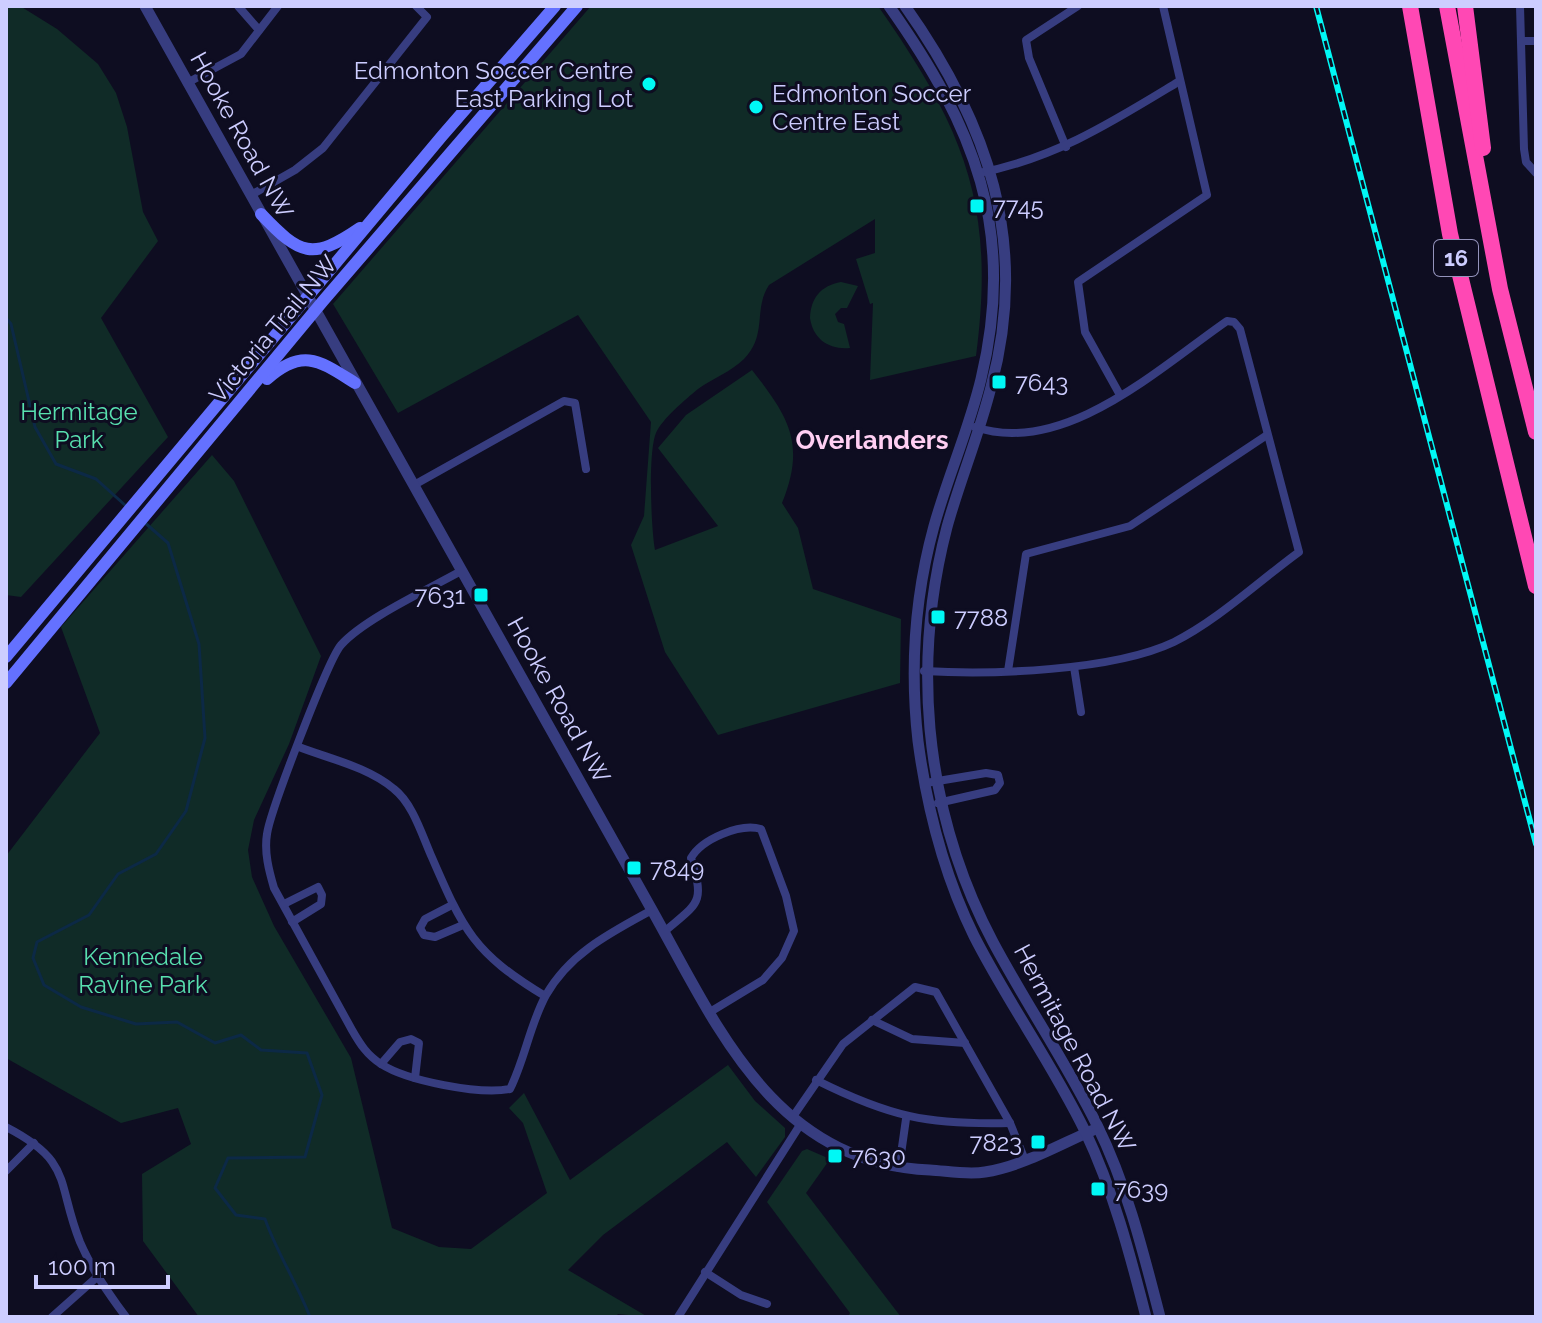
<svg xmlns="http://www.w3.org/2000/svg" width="1542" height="1323" viewBox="0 0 1542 1323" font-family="Raleway,sans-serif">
	<rect width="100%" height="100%" fill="#0e0d21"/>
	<g fill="#102b27">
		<polygon points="6,6 20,6 57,29 98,64 116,93 127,127 143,212 158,241 101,318 168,437 21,597 6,595"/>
		<path d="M591 6H878C964 129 996 204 976 356L870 380 873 303 870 304 856 259 875 253V219L769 285C753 309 768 334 744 359 732 371 712 379 698 389 686 399 662 419 656 433 648 452 651 528 655 550L718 526 658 448 686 415 752 370C789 417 806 444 782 503L798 528 813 589 901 619 900 683 718 735 665 652 631 545 644 516 651 422 578 315 398 413 333 304Z"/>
		<path d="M841 282 858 286 847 308H841L835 314 838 322 844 324 850 348C829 350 813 339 810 318 811 297 821 286 841 282Z"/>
		<polygon points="212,455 234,481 321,656 289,744 254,820 248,850 252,877 274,926 351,1058 392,1228 439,1247 471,1249 547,1193 523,1123 509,1108 524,1093 570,1180 728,1065 755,1101 785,1128 785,1137 756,1177 727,1142 603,1235 568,1270 648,1317 618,1314 615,1317 199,1317 143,1241 142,1174 191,1144 178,1108 121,1123 6,1058 6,856 100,733 61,627"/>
		<polygon points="807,1149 830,1159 806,1193 901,1317 848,1317 850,1313 767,1202 802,1151"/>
	</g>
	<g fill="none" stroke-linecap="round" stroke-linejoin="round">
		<g stroke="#0c2946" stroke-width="3">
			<polyline points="6,318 11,324 35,427 56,464 96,479 126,506"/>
			<path d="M144 522 168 543 199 644 205 738 186 811 156 854 118 874 89 915 37 942 33 958 44 985 81 1007 136 1024 177 1022 215 1043 241 1035 261 1050 307 1053 322 1095 305 1157 228 1158 215 1188 236 1215 265 1219C277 1253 297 1283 310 1317"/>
		</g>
		<g stroke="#373d80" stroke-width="8">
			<polyline points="238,6 259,30"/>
			<polyline points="1520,6 1524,149 1526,162 1536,173"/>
			<polyline points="1521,41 1536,41"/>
			<polyline points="187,83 241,54 278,6"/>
			<polyline points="1066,147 1029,58 1026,40 1078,6"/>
			<path d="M979 173C1056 158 1112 122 1178 82"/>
			<polyline points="251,195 295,170 323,148 427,17 416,6"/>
			<polyline points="1120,395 1085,332 1078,282 1207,195 1163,6"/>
			<polyline points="414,485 564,401 575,403 586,469"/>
			<path d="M461 571C429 589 364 619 341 645 328 660 270 812 267 834 264 852 269 871 274 888L352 1030C360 1044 367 1055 381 1064 407 1081 480 1095 510 1089 525 1059 530 1024 546 995 570 953 610 933 652 910"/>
			<polyline points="1074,667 1081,712"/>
			<path d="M924 671C991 675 1113 671 1174 642 1218 620 1259 581 1299 552L1240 329 1234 322 1227 321C1159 368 1064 457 975 427"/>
			<polyline points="1008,671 1026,554 1130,526 1267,435"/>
			<path d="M299 747C330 759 368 767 394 789 412 803 421 832 430 853 463 929 472 952 545 996"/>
			<polyline points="926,783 986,773 998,775 1000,783 995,790 938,803"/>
			<polyline points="284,904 318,887 322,895 321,904 292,922"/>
			<polyline points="452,905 425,919 420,928 424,935 435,937 463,925"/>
			<path d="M664 932C699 902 705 904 691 858 702 839 740 823 761 829L786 896 794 931 782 958 763 980 710 1012"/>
			<polyline points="872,1020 912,1039 965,1043"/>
			<polyline points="381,1064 400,1042 411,1039 419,1043 415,1078"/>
			<path d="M816 1080C890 1117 928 1125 1010 1123"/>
			<polyline points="792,1118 843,1044 915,987 936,992 1010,1123 1025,1160"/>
			<path d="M6 1127C74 1162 56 1182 80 1242 92 1270 108 1293 126 1317"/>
			<polyline points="899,1168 906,1119"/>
			<polyline points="6,1171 34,1143"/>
			<polyline points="705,1272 741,1295 767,1304"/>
			<polyline points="52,1317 97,1277"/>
			<polyline points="678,1317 800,1125"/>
		</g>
		<g stroke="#373d80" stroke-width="11">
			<path d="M145 6 652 910C718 1028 774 1163 930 1170 947 1171 968 1175 985 1172 1024 1166 1062 1143 1098 1128"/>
			<path d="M889 6C974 126 1017 230 981 379 969 429 948 476 934 526 915 595 910 670 918 741 927 809 944 875 974 936 1008 1003 1052 1063 1085 1131 1113 1190 1130 1254 1146 1317"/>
			<path d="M905 6C988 123 1030 243 991 387 979 435 960 480 947 527 930 592 924 662 930 729 937 803 958 876 993 942 1026 1004 1066 1062 1097 1125 1127 1186 1143 1251 1160 1317"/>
		</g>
		<g stroke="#6471ff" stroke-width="12">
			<path d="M261 214C300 255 312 261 360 228"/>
			<path d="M267 379C303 347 320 361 355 383"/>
			<polyline points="6,657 442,136 555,6"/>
			<polyline points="6,683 323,301 577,6"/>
		</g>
		<g stroke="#ff48b4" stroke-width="16">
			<polyline points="1410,6 1450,234 1536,586"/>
			<polyline points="1447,6 1500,289 1536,432"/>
			<polyline points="1465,6 1483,148"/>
		</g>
		<g stroke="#00f8f5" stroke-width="6">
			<polyline id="rail" points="1316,6 1536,844"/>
		</g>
		<use href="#rail" stroke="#0e0d21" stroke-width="3" stroke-dasharray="9" stroke-linecap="butt"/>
	</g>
	<g fill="#00f8f5" stroke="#0e0d21" stroke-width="3">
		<circle cx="649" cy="84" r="8"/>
		<circle cx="756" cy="107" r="8"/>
		<rect x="969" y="198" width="16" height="16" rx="4"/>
		<rect x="991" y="374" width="16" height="16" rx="4"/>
		<rect x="473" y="587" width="16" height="16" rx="4"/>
		<rect x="930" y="609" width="16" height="16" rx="4"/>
		<rect x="626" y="860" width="16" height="16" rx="4"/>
		<rect x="1030" y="1134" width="16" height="16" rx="4"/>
		<rect x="827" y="1148" width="16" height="16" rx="4"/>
		<rect x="1090" y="1181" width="16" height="16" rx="4"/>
	</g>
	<g text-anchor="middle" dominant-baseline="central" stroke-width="6" stroke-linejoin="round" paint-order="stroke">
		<rect fill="#0e0d21" stroke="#9493bc" stroke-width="2" x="1434" y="240" width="44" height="36" rx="6"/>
		<g font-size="22" font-weight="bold" fill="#cdcdff">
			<text x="1456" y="258">16</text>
		</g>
		<g font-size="24" fill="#cdcdff" stroke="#0e0d21" text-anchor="start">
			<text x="633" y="70" text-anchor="end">Edmonton Soccer Centre<tspan x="633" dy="28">East Parking Lot</tspan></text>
			<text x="772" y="93">Edmonton Soccer<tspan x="772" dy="28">Centre East</tspan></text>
			<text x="993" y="206">7745</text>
			<text x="1015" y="382">7643</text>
			<text x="465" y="595" text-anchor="end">7631</text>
			<text x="954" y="617">7788</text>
			<text x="650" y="868">7849</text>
			<text x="1022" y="1142" text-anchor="end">7823</text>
			<text x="851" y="1156">7630</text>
			<text x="1114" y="1189">7639</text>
		</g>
		<g font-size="24" fill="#cdcdff" stroke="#0e0d21">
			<text transform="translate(242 135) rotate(61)">Hooke Road NW</text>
			<text transform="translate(273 329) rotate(-50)">Victoria Trail NW</text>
			<text transform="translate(559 700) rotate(61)">Hooke Road NW</text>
			<text transform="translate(1075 1048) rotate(62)">Hermitage Road NW</text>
		</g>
		<g font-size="24" fill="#58e0af" stroke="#0e0d21">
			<text x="79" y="411">Hermitage<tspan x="79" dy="28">Park</tspan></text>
			<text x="143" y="956">Kennedale<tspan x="143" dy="28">Ravine Park</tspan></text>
		</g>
		<g font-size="26" font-weight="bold" fill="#ffcff3" stroke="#0e0d21">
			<text x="872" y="440">Overlanders</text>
		</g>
	</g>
	<rect width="1542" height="1323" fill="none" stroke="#cdcdff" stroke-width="16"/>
	<path d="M36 1275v12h132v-12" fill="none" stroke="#cdcdff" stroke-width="4"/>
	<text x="48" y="1275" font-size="24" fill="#cdcdff" stroke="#0e0d21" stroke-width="6" paint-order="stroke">100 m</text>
</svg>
